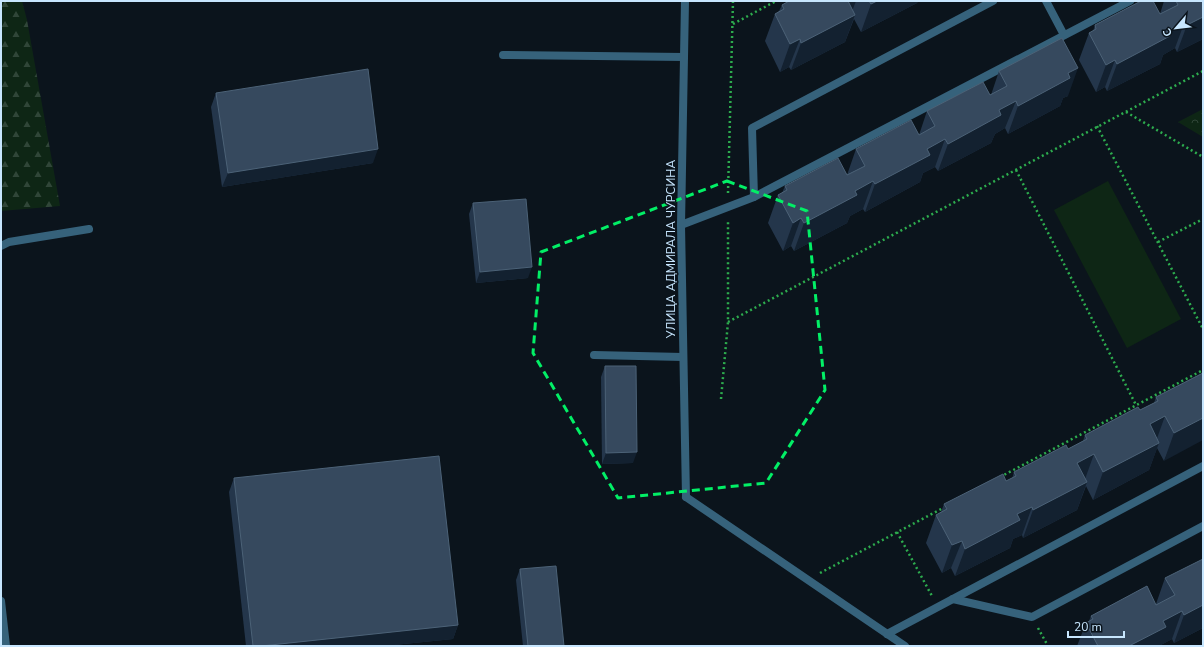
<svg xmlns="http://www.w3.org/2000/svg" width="1204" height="647" viewBox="0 0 1204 647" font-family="'Nunito Sans',sans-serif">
	<defs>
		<pattern id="forest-firs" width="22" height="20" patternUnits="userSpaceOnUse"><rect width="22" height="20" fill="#0e2615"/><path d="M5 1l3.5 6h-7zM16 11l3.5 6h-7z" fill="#304638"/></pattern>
		<pattern id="park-crowns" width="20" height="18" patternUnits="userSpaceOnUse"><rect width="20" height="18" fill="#0e2615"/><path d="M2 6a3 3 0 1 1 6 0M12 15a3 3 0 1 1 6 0" fill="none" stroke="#304638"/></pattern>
	</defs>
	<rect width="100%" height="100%" fill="#0b141c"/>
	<polygon fill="#0e2615" points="1108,181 1181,319 1127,348 1054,210"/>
	<polygon fill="url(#forest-firs)" points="1,1 22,1 27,20 60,206 1,211"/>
	<polygon fill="url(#park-crowns)" points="1203,109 1203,137 1178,122"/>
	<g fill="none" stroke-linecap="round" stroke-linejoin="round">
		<g stroke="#2dac4e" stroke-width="2.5" stroke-dasharray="2 3" stroke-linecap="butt">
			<polyline points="733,24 776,1"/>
			<polyline points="1126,112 1203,157"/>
			<polyline points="1097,126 1203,329"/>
			<polyline points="1016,170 1136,405"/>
			<polyline points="728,193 733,1"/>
			<polyline points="1158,242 1203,219"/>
			<polyline points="728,322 1203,71"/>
			<polyline points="721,399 728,322 728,220"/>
			<polyline points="1000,477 1203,370"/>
			<polyline points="897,532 932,596"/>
			<polyline points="820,573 945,507"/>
			<polyline points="1038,628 1048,646"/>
		</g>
		<g stroke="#36627b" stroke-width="8">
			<polyline points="1046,1 1064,35"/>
			<polyline points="503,55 684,57"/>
			<polyline points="754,197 752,128 993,1"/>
			<polyline points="681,225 754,197 1130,1"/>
			<polyline points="1,246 9,242 89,229"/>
			<polyline points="594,355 683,357"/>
			<polyline points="686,497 905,646"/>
			<polyline points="953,599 1032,617 1203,526"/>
			<polyline points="1,601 6,646"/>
			<polyline points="887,634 1203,466"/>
		</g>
		<polyline stroke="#36627b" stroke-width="8" points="685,1 681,225 686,497"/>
	</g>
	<g fill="#24364b">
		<polygon points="789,1 918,1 917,3 861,32 854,19 845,42 791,70 789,67 780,72 765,41 775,14 779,11 782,5"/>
		<polygon points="1164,1 1203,1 1203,39 1177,52 1175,48 1163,55 1160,64 1107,91 1105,87 1096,92 1079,60 1089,33 1093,31 1095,25 1160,14"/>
		<polygon points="999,71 1068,96 1063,98 1060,106 1008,134 1005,128 995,134 991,143 938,171 935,167 923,173 920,182 865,212 863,209 850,216 847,223 794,251 791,246 783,251 768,223 778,195 782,193 785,186 847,175 856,149 919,135 927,111 991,95"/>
		<polygon points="216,93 373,163 222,187 211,107"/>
		<polygon points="473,203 528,278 476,283 469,214"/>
		<polygon points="605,366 633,463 602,464 601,377"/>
		<polygon points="1203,373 1164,461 1157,448 1149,470 1093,500 1086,486 1077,510 1023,538 1022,535 1013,539 1010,548 955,576 951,568 942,573 926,543 936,515 941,512 944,504 1006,481 1012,479 1014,472 1068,449 1083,441 1085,435 1140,410 1154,403 1156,397"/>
		<polygon points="234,478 458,625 453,639 384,646 246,646 229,492"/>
		<polygon points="520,569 564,646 523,646 516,580"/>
		<polygon points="1165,578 1203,628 1174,643 1172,639 1159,646 1077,646 1086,623 1089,621 1091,616 1156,604"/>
	</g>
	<g fill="#132130">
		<polygon points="843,1 856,1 851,14"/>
		<polygon points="877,1 918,1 917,3 861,32 871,4"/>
		<polygon points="855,15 845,42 791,70 801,43"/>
		<polygon points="1203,17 1203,39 1177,52 1187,25"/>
		<polygon points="1185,21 1175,48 1163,55 1160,64 1107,91 1117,64 1167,31"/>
		<polygon points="800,39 789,67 780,72 790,44"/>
		<polygon points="1115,60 1105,87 1096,92 1106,65"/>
		<polygon points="1078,68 1068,96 1063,98 1060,106 1008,134 1018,106 1068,73"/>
		<polygon points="1016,101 1005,128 995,134 991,143 938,171 948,144 999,110"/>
		<polygon points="945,139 935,167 923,173 920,182 865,212 875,184 927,149"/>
		<polygon points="378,149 373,163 222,187 228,173"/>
		<polygon points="873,181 863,209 850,216 847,223 794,251 804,223 855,191"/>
		<polygon points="801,218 791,246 783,251 793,223"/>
		<polygon points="532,267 528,278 476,283 480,272"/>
		<polygon points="1165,416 1155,444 1150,424"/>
		<polygon points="1203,418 1203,440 1164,461 1174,433"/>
		<polygon points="1159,443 1149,470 1093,500 1103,472"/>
		<polygon points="637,452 633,463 602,464 606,453"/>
		<polygon points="1094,454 1084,482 1077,463"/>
		<polygon points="1087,482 1077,510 1023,538 1033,510"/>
		<polygon points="1032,507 1022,535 1013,539 1010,548 955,576 965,549 1017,514"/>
		<polygon points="962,541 951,568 942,573 952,545"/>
		<polygon points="1203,605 1203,628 1174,643 1184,615"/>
		<polygon points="1182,611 1172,639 1159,646 1129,646 1163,621"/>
		<polygon points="458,625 453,639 384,646 261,646"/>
	</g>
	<g fill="#36495e" stroke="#4c6277">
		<polygon points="789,1 848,1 855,15 801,43 800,39 790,44 775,14 784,9 782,5"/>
		<polygon points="869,1 877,1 871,4"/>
		<polygon points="1141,1 1153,1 1160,14 1178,5 1176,1 1203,1 1203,17 1187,25 1185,21 1167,31 1170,36 1117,64 1115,60 1106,65 1089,33 1096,29 1095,25"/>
		<polygon points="1062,38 1078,68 1068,73 1070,78 1018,106 1016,101 999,110 1001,115 948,144 945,139 927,149 930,155 875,184 873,181 855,191 857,195 804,223 801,218 793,223 778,195 787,190 785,186 838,158 847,175 865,166 856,149 911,120 919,135 935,126 927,111 983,82 990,95 1007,86 999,71"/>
		<polygon points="368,69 378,149 228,173 216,93"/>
		<polygon points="526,199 532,267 480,272 473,203"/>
		<polygon points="605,366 636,366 637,452 606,453"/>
		<polygon points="1203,373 1203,418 1174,433 1165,416 1150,424 1159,443 1103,472 1094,454 1077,463 1087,482 1033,510 1032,507 1017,514 1020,520 965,549 962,541 952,545 936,515 947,509 944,504 1003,474 1006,481 1016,476 1014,472 1066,445 1068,449 1087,439 1085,435 1138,407 1140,410 1158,401 1156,397"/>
		<polygon points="439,456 458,625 261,646 253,646 234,478"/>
		<polygon points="1203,559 1203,605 1184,615 1182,611 1163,621 1166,627 1129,646 1098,646 1086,623 1093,619 1091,616 1147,586 1156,605 1175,595 1165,578"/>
		<polygon points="556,566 564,646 528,646 520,569"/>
	</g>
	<path fill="none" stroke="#02ef66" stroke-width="3" stroke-dasharray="8 5" stroke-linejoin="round" d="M727 181 807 211 825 390 766 483 618 498 533 353 541 252Z"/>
	<g text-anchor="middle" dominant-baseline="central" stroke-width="3" stroke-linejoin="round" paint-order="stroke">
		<g font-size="12" fill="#c7e6fe" stroke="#0b141c">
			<text transform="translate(671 249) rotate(-90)">УЛИЦА АДМИРАЛА ЧУРСИНА</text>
		</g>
	</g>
	<rect width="1204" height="647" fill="none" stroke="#c7e6fe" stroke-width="4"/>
	<g transform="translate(1176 28) rotate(242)" stroke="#0b141c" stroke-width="3" paint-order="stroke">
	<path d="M0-3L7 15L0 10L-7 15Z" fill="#c7e6fe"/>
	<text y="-6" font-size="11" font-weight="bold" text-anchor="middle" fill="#c7e6fe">С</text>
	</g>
	<path d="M1068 631v6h56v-6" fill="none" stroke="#c7e6fe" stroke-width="2"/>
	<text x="1074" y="631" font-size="12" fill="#c7e6fe" stroke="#0b141c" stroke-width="3" paint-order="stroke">20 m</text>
</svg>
